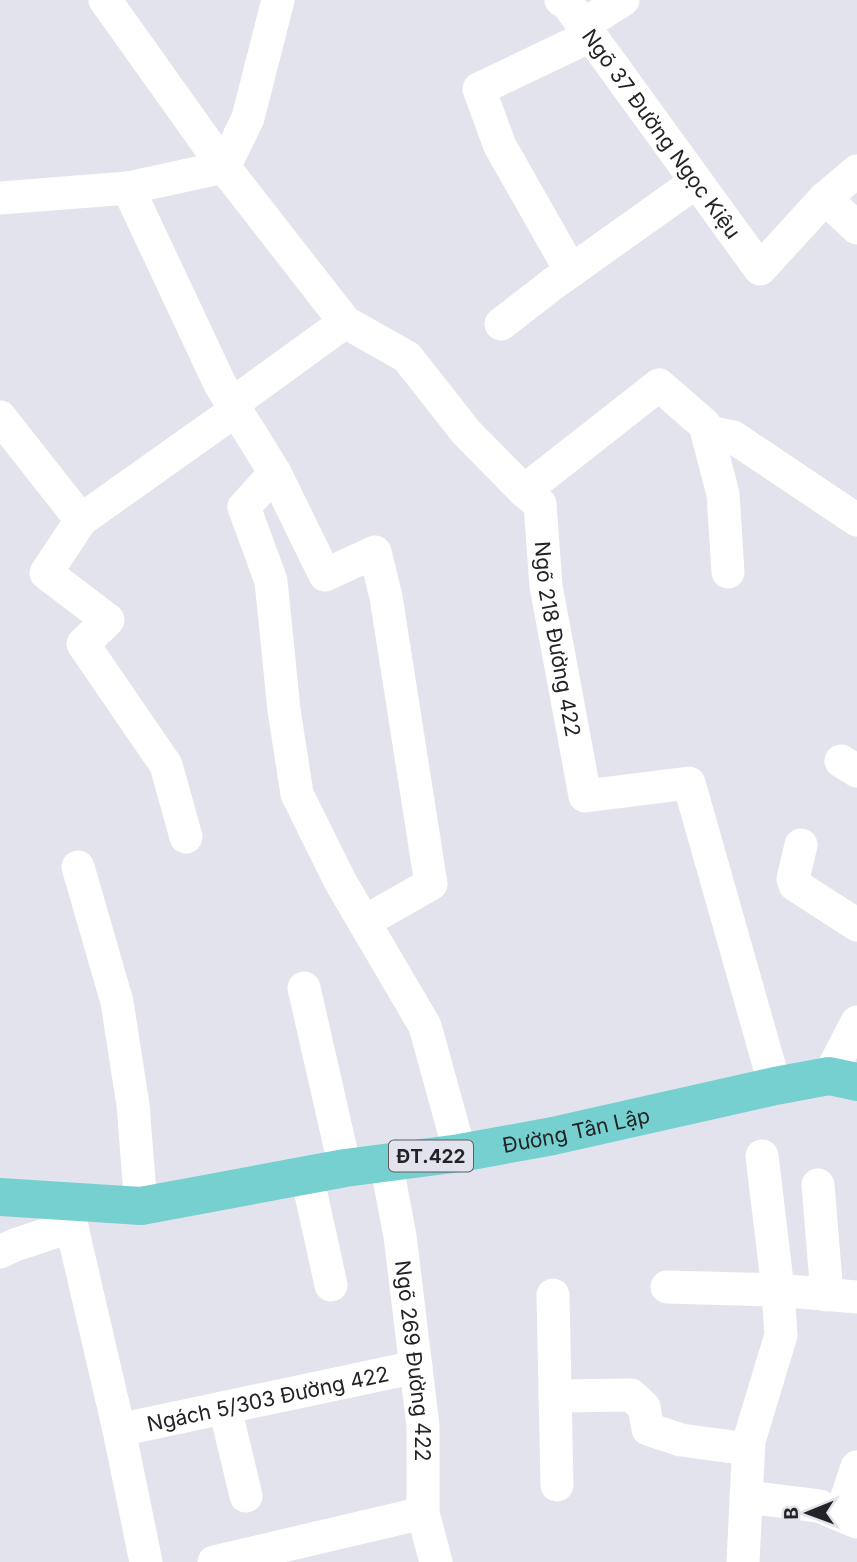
<svg xmlns="http://www.w3.org/2000/svg" width="857" height="1562" viewBox="0 0 857 1562" font-family="Inter,sans-serif">
	<rect width="100%" height="100%" fill="#e3e3ed"/>
	<g fill="none" stroke-linecap="round" stroke-linejoin="round">
		<g stroke="#fff" stroke-width="33">
			<path id="s1" d="M105 0 224 167 345 322 407 357 466 432 524 491 540 504 546 586 585 796 689 783 775 1086"/>
			<path id="s2" d="M561 0 567 3 760 269 825 198 857 171"/>
			<polyline points="583,25 623,0"/>
			<polyline points="224,167 248,118 278,0"/>
			<polyline points="128,188 220,384 275,473 244,507 271,581 284,710 297,794 340,881 425,1026 460,1153"/>
			<polyline points="0,198 128,188 224,167"/>
			<polyline points="825,198 857,228"/>
			<polyline points="571,271 500,146 479,89 590,36"/>
			<polyline points="501,324 554,283 696,182"/>
			<polyline points="232,404 345,322"/>
			<polyline points="0,417 81,520"/>
			<polyline points="708,432 733,437 857,520"/>
			<polyline points="275,473 325,575 375,552 386,597 431,884 364,922"/>
			<polyline points="524,491 659,385 705,425 723,494 728,572"/>
			<polyline points="841,761 857,771"/>
			<polyline points="186,837 166,765 83,644 108,620 46,573 81,520 236,410"/>
			<polyline points="801,845 793,879 795,885 857,925"/>
			<polyline points="78,867 117,1002 133,1105 141,1206"/>
			<polyline points="304,988 345,1168"/>
			<polyline points="829,1076 857,1022"/>
			<path id="s3" d="M386 1162 400 1236 423 1426V1513L436 1562"/>
			<polyline points="307,1176 331,1285"/>
			<polyline points="818,1185 827,1295"/>
			<polyline points="66,1202 119,1430 146,1562"/>
			<polyline points="0,1252 15,1245 72,1226"/>
			<polyline points="667,1287 778,1290 857,1297"/>
			<polyline points="553,1295 557,1485"/>
			<polyline points="555,1396 631,1395 644,1407 648,1429 681,1440 748,1449"/>
			<polyline points="225,1408 246,1496"/>
			<path id="s4" d="M119 1430 416 1367"/>
			<polyline points="746,1497 819,1506 857,1522"/>
			<polyline points="841,1515 857,1467"/>
			<polyline points="214,1562 423,1513"/>
			<polyline points="743,1562 749,1441 781,1335 778,1290 762,1156"/>
		</g>
		<path stroke="#75d0cf" stroke-width="38" id="s5" d="M0 1197 141 1206 345 1168 460 1153 553 1136 775 1086 829 1076 857 1082"/>
	</g>
	<g text-anchor="middle" dominant-baseline="central" stroke-width="5" stroke-linejoin="round" paint-order="stroke">
		<rect fill="#e3e3ed" stroke="#5d5d62" stroke-width="2" x="389" y="1140.5" width="84" height="31" rx="5"/>
		<g font-size="19" font-weight="bold" fill="#232326">
			<text x="431" y="1156">ĐT.422</text>
		</g>
		<g font-size="21" fill="#232326" stroke="#e3e3ed">
			<text stroke="none"><textPath href="#s2" startOffset="168">Ngõ 37 Đường Ngọc Kiệu</textPath></text>
			<text stroke="none"><textPath href="#s1" startOffset="808">Ngõ 218 Đường 422</textPath></text>
			<text stroke="none"><textPath href="#s5" startOffset="583">Đường Tân Lập</textPath></text>
			<text stroke="none"><textPath href="#s3" startOffset="201">Ngõ 269 Đường 422</textPath></text>
			<text stroke="none"><textPath href="#s4" startOffset="152">Ngách 5/303 Đường 422</textPath></text>
		</g>
	</g>
	<g transform="translate(808 1513) rotate(269)" stroke="#e3e3ed" stroke-width="5" paint-order="stroke">
	<path d="M0-5L12 26L0 18L-12 26Z" fill="#232326"/>
	<text y="-10" font-size="19" font-weight="bold" text-anchor="middle" fill="#232326">B</text>
	</g>
</svg>
